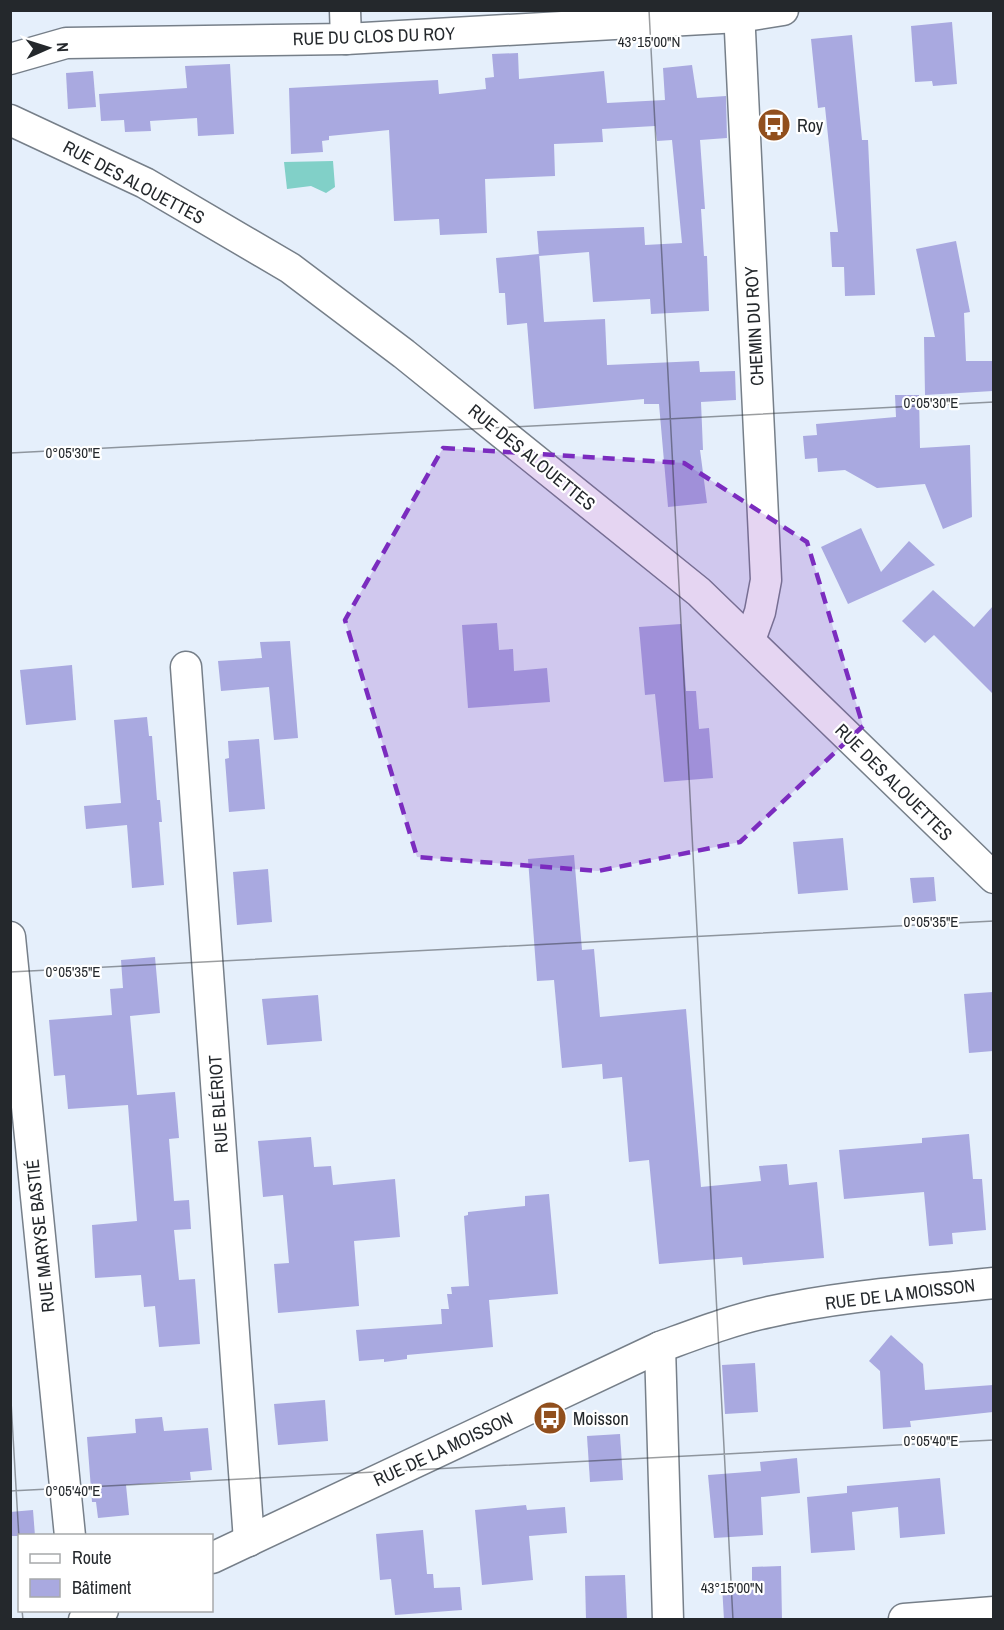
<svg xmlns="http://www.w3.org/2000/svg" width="1004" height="1630" viewBox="0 0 1004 1630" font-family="'Archivo Narrow',sans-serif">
	<rect width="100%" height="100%" fill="#e5effb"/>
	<polygon fill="#81d0c8" points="333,161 335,187 326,193 311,186 287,189 284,162"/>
	<g fill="#a9a9e0">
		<polygon points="952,22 957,84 933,86 932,81 915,82 911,26"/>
		<polygon points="852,35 862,140 868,140 875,295 845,296 844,267 832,267 830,232 838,232 825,107 818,108 811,39"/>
		<polygon points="518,53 519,79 604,71 607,103 665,100 663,68 692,65 697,98 726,96 727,138 700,140 705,209 701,209 704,256 707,256 709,311 651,314 650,299 593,302 589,252 539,256 537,231 644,227 645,245 682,243 672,140 657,141 655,126 602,129 603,142 554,144 555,176 485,179 487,233 440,235 439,219 394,221 389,130 329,136 329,140 322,141 323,152 291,154 289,88 438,80 439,94 486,89 485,78 494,77 492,54"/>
		<polygon points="230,64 234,134 198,136 197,118 150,121 151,131 125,132 124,120 101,121 99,94 187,88 185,66"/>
		<polygon points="93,71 96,107 68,109 66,73"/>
		<polygon points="956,241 970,312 964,313 966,361 993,361 993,391 925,395 924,337 935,337 916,249"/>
		<polygon points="539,254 544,322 605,319 607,365 699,361 700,372 735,371 736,400 701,402 703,450 700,450 707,503 668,507 659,404 644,404 644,399 534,409 527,323 507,325 505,293 499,293 496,258"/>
		<polygon points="895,395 919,395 920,448 970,445 972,517 943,529 925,484 877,488 845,470 818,472 817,458 805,459 803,436 817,435 816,424 896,417"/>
		<polygon points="861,528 881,572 909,541 935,565 848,604 821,547"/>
		<polygon points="933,590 974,627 993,606 993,694 934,635 925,643 902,621"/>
		<polygon points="497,623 499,650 513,649 514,671 547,668 550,702 468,708 462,625"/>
		<polygon points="681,624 686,691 696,691 699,729 709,728 713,778 664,782 655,694 645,695 639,627"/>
		<polygon points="290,641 298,738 274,740 269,687 221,691 218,661 262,658 260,642"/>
		<polygon points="72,665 76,720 26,725 20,670"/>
		<polygon points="147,717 149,736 152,736 157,800 160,800 162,822 159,822 164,885 132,888 127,825 86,829 84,806 121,803 114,720"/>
		<polygon points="259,739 265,809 229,812 225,759 229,758 228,741"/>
		<polygon points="843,838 848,890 798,894 793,842"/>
		<polygon points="574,855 582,950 594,949 600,1017 686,1009 701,1187 761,1181 759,1166 787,1164 789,1185 817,1182 824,1258 743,1265 742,1257 659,1264 649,1160 629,1162 622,1077 603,1079 602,1064 562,1068 554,980 537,981 528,859"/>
		<polygon points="268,869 272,922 237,925 233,872"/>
		<polygon points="934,877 936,901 913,903 910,878"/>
		<polygon points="155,957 160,1013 130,1016 137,1095 175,1092 179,1138 169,1139 174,1201 189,1200 191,1229 174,1230 179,1280 195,1279 200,1344 159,1347 155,1306 144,1307 141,1275 95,1278 92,1225 137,1221 128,1105 68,1109 65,1075 54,1076 49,1020 112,1015 110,989 123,988 121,960"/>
		<polygon points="993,992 993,1051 969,1053 964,994"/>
		<polygon points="318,995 322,1041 267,1045 262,999"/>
		<polygon points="969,1134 973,1179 982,1179 986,1230 952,1233 953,1244 929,1246 924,1192 844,1199 839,1150 922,1143 922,1138"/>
		<polygon points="311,1137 314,1167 331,1166 333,1185 395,1179 400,1237 354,1241 359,1306 278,1313 274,1264 289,1263 283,1195 263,1197 258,1141"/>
		<polygon points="549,1194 558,1294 489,1300 493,1347 407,1355 407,1359 384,1362 384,1359 359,1361 356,1330 442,1324 441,1309 449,1309 447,1294 452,1294 451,1287 469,1286 464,1216 468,1215 468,1212 525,1206 525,1196"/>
		<polygon points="891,1335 923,1364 925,1390 993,1385 993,1412 910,1421 911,1427 883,1429 880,1371 869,1361"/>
		<polygon points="755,1363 758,1412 725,1414 722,1365"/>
		<polygon points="325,1400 328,1441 278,1445 274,1404"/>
		<polygon points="162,1417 164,1431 208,1428 212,1470 190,1472 191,1480 126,1485 129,1515 98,1518 96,1502 92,1502 87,1437 136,1433 135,1419"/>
		<polygon points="620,1434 623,1480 590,1482 587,1436"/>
		<polygon points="797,1458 800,1493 761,1497 763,1535 714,1538 708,1475 761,1471 760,1462"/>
		<polygon points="940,1478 945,1534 900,1538 898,1507 852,1512 855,1550 811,1553 807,1497 847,1493 847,1486"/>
		<polygon points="526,1505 527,1510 565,1507 567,1533 529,1536 533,1580 482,1585 475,1510"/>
		<polygon points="33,1510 35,1536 10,1536 10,1512"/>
		<polygon points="423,1530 427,1574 433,1574 434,1588 460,1587 462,1610 395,1615 391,1579 380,1580 376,1534"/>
		<polygon points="781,1566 782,1620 724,1620 722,1585 752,1583 752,1567"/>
		<polygon points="625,1575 627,1620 586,1620 585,1576"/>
	</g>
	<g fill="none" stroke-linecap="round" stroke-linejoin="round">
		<g stroke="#767f89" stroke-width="33">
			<g id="street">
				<polyline points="345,10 346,39"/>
				<polyline points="739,10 766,580 760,612 750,640"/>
				<polyline points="10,59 66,43 346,39 739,17 783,10"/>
				<polyline points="10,120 145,183 290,268 404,354 699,592 994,878"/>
				<polyline points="186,667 249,1541"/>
				<polyline points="10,937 70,1536"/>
				<polyline points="660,1347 668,1620"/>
				<path d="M212 1558 660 1347C696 1334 732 1320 769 1312 843 1295 919 1291 994 1283"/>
				<polyline points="904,1619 994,1612"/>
				<polyline points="84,1620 103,1610"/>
			</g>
		</g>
		<use href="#street" stroke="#fff" stroke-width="30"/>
	</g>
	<path fill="#7b2cbf" fill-opacity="0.2" stroke="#7b2cbf" stroke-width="4.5" stroke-dasharray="12 8" stroke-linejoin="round" d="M443 448 684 463 807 542 863 726 740 842 598 871 417 857 345 620Z"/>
	<path fill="none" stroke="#24282c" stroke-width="1.5" stroke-opacity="0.45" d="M649 10 733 1620M10 453 994 402M10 972 994 921M10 1384 20 1556M10 1491 994 1440M22 1610 23 1620"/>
	<defs>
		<g id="bus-disc" transform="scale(1.725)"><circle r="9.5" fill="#914f1d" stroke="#fff"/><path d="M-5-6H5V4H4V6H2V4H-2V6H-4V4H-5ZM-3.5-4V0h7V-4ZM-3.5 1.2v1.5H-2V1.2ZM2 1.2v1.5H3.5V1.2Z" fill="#fff"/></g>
	</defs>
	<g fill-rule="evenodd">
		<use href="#bus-disc" x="774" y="125"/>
		<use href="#bus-disc" x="550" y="1418"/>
	</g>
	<g text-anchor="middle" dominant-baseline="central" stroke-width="4.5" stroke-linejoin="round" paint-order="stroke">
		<g font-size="18" fill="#24282c" stroke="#fff">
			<text transform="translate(374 36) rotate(-2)">RUE DU CLOS DU ROY</text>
			<text transform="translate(134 182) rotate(28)">RUE DES ALOUETTES</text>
			<text transform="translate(754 326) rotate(-93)">CHEMIN DU ROY</text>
			<text transform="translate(532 457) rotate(39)">RUE DES ALOUETTES</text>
			<text transform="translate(894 782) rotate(45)">RUE DES ALOUETTES</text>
			<text transform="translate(218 1104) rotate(-94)">RUE BLÉRIOT</text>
			<text transform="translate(40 1236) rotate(-96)">RUE MARYSE BASTIÉ</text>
			<text transform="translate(900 1294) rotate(-7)">RUE DE LA MOISSON</text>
			<text transform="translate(443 1449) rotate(-25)">RUE DE LA MOISSON</text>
		</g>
		<g font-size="18" fill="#24282c" stroke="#fff" text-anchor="start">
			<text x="797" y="125">Roy</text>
			<text x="573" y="1418">Moisson</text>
		</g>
	</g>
	<g font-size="15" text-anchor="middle" fill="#24282c" stroke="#fff" stroke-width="4.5" stroke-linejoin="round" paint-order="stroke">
		<text x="649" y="47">43°15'00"N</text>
		<text x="931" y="408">0°05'30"E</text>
		<text x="73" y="458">0°05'30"E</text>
		<text x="931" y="927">0°05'35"E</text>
		<text x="73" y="977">0°05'35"E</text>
		<text x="931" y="1446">0°05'40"E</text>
		<text x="73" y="1496">0°05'40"E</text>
		<text x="732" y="1593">43°15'00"N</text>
	</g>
	<rect width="1004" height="1630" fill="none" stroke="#24282c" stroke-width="24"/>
	<rect x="18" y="1534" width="195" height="78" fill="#ffffff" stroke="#a7a9ab" stroke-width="1.5"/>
	<rect x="30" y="1554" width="30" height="9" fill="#ffffff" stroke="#a7a9ab" stroke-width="1.5"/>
	<text x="72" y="1564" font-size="18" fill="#24282c">Route</text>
	<rect x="30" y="1579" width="30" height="18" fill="#a9a9e0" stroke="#a7a9ab" stroke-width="1.5"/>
	<text x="72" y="1594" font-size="18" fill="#24282c">Bâtiment</text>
	<g transform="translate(48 48) rotate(87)" stroke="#ffffff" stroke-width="4.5" paint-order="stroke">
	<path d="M0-4.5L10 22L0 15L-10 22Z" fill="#24282c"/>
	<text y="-9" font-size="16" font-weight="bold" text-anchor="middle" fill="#24282c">N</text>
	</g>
</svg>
